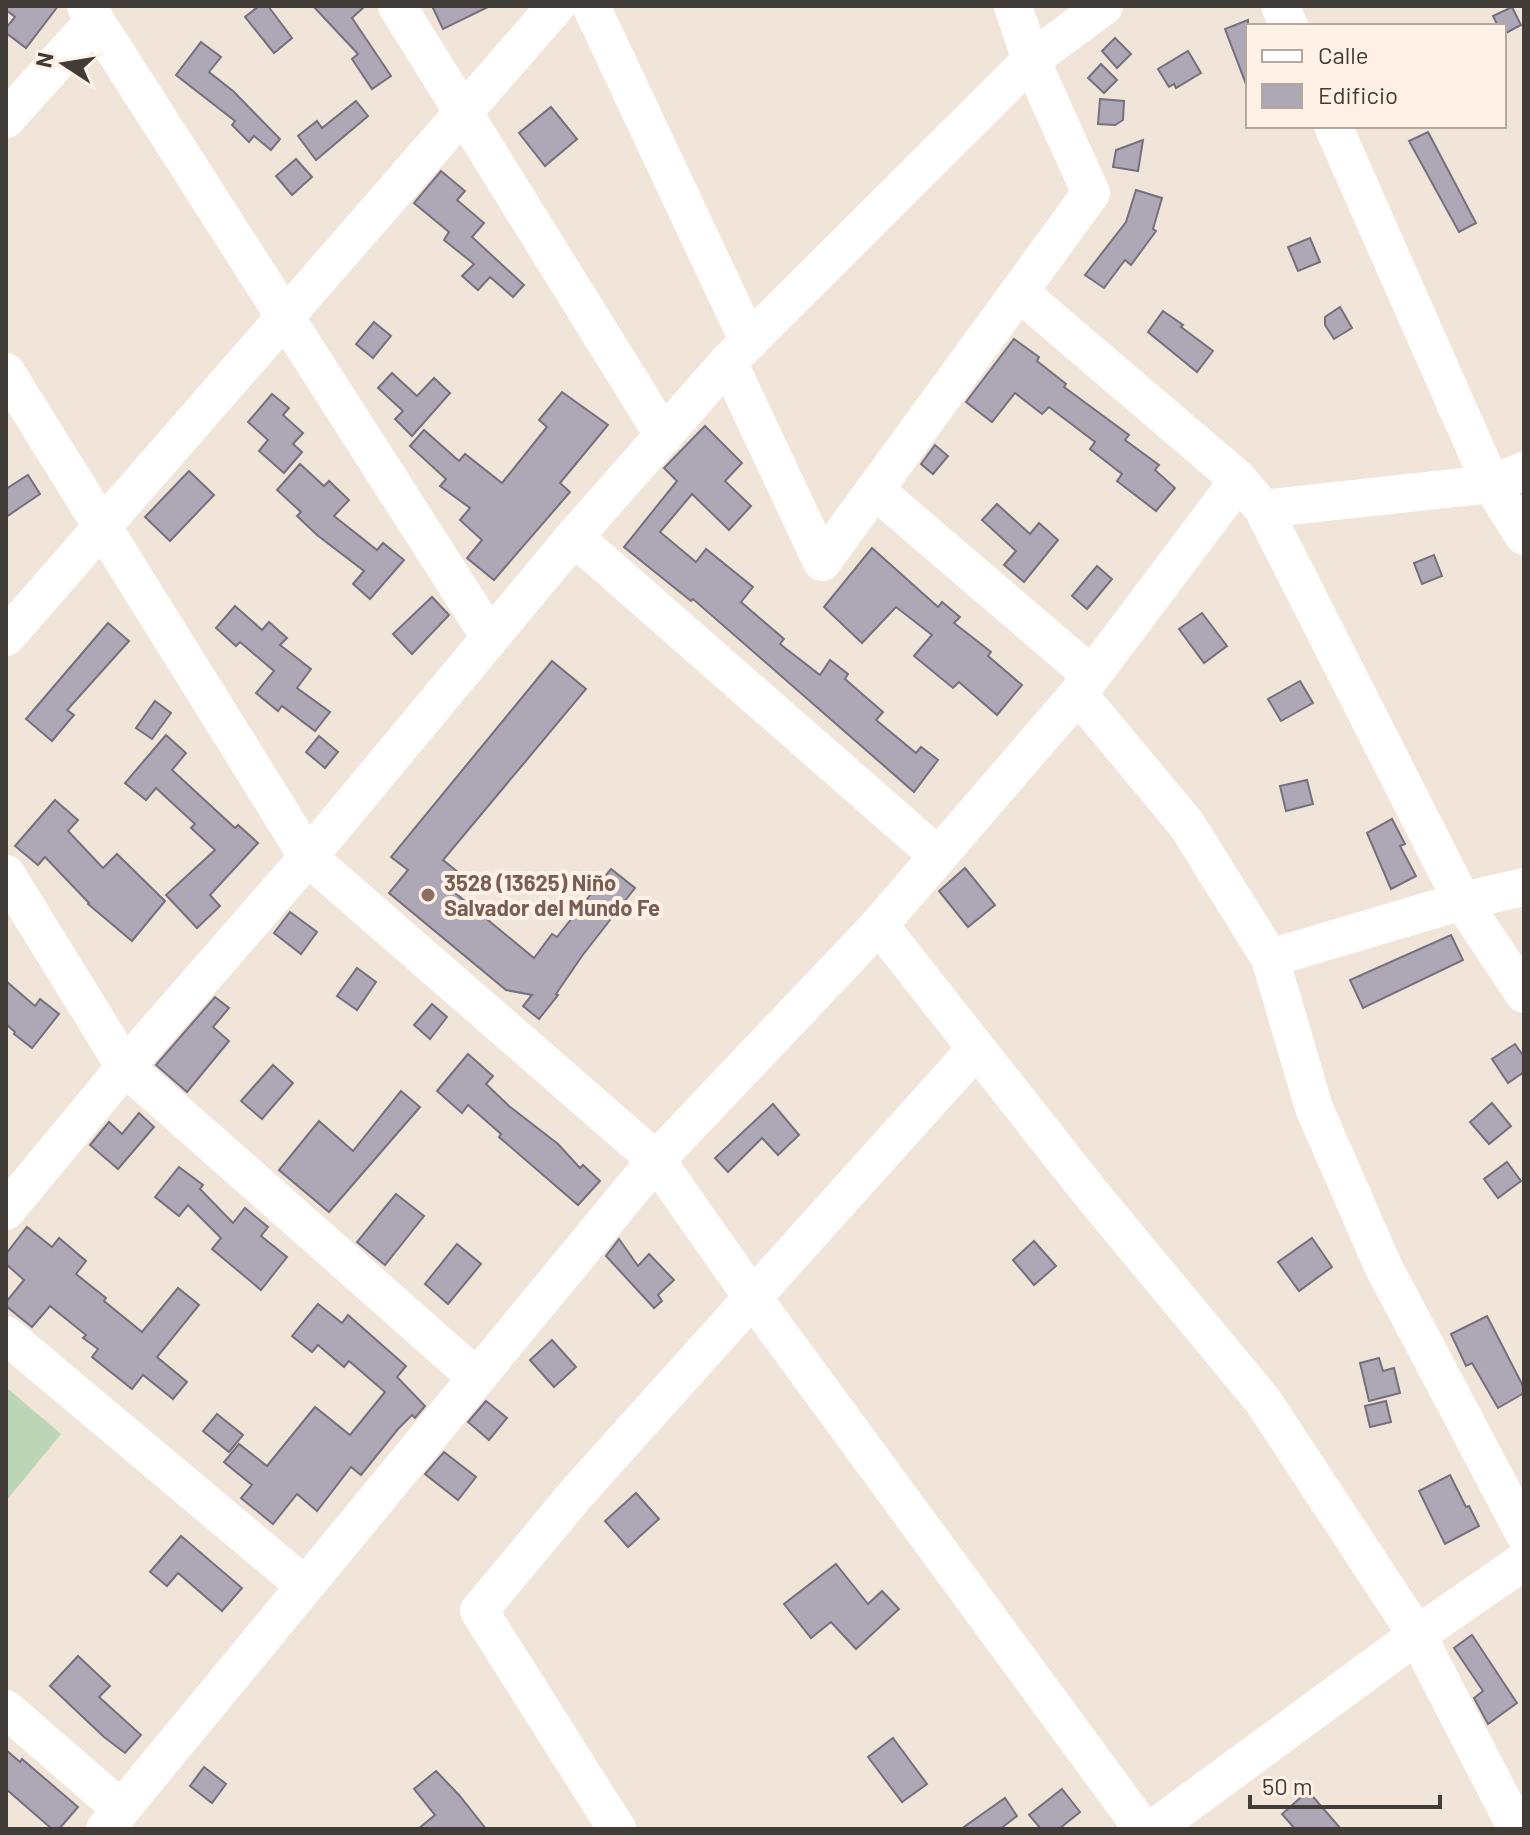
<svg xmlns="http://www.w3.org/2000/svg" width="1530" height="1835" viewBox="0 0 1530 1835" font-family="Barlow,sans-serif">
	<rect width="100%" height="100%" fill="#f1e4d8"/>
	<polygon fill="#bdd5b7" points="6,1387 61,1434 6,1501"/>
	<g fill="#aea7b6" stroke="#76707e" stroke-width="2">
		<polygon points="6,6 58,6 26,48 6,33 6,28 15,17 6,10"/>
		<polygon points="259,6 268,6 292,38 274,53 245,17"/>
		<polygon points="313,6 365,6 352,18 391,76 372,89 352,59 358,54"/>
		<polygon points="432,6 490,6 443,29"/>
		<polygon points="1512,7 1521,25 1504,34 1504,26 1498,26 1493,16"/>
		<polygon points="1248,20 1248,83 1246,84 1225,29"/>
		<polygon points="1115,38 1131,54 1117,68 1102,51"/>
		<polygon points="201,42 221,57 209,72 233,91 280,139 271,150 254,136 249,142 232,125 235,121 176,75"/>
		<polygon points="1188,51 1201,73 1176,88 1174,84 1169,87 1158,69"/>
		<polygon points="1101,64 1117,80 1104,93 1088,78"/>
		<polygon points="1100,99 1124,101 1123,120 1115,125 1098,124"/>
		<polygon points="356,101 368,116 316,160 298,136 317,121 322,128"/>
		<polygon points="551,107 577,139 545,166 519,133"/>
		<polygon points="1428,132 1476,223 1459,232 1409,141"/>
		<polygon points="1143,140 1138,171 1113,167 1116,150"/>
		<polygon points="296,159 312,177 292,195 276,176"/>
		<polygon points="441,171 465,191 457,200 484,223 472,237 524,285 513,297 490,277 478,290 462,276 474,264 444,240 449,232 414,203"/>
		<polygon points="1136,190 1162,198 1153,229 1156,231 1131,265 1125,260 1104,288 1085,275 1126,222"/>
		<polygon points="1310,238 1320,262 1298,271 1288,247"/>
		<polygon points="1340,307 1352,328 1334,339 1325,325 1325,317"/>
		<polygon points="1163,311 1183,325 1181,327 1213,351 1197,372 1148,332"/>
		<polygon points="374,322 391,336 373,358 356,344"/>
		<polygon points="1014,339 1039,357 1037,361 1066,384 1064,387 1129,435 1125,440 1159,465 1155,470 1175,488 1156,511 1117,481 1122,474 1090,449 1095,442 1049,407 1042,414 1015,393 992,422 966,402"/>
		<polygon points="392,373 417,396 434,378 450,393 412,436 395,419 403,411 378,388"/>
		<polygon points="562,392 608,425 560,483 570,492 494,580 467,558 482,540 460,520 470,508 440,486 446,479 410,446 424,430 459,461 465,454 502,483 547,427 539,420"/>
		<polygon points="272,394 289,408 283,415 303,433 293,444 302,452 284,473 259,451 268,440 248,422"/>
		<polygon points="705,426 742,463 725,481 751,506 729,530 692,494 660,532 696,562 706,549 753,587 741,602 784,639 780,644 820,675 830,660 848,674 845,679 883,712 876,720 916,753 921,747 938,760 914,792 693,599 691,601 624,547 677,481 664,468"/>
		<polygon points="935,445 948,456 933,474 921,464"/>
		<polygon points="300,464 324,486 329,481 349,500 334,516 377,550 383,543 404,560 370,599 353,584 364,571 317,535 297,516 301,512 277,490"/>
		<polygon points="189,471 214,495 170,541 145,517"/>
		<polygon points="28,475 40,494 6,517 6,489"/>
		<polygon points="997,504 1030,534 1039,523 1058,540 1024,582 1004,565 1016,551 982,520"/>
		<polygon points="872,548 938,607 942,602 960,617 954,623 991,652 988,656 1022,685 997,715 959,682 953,688 914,656 932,635 896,607 862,643 824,607"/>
		<polygon points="1434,555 1442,576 1422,584 1414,563"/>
		<polygon points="1097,566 1112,579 1087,609 1072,596"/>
		<polygon points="432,597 449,615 412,654 393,634"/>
		<polygon points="235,606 262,630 269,622 287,638 280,645 311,669 297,688 330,712 315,731 282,706 278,711 256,693 274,671 240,642 236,646 216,628"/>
		<polygon points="1202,613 1227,646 1204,663 1179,629"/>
		<polygon points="108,623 129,641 67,710 74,715 52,741 26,719"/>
		<polygon points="552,661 586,689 443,860 459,873 448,887 534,958 552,934 557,937 611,869 635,888 582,956 556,994 558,995 539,1019 523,1006 532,995 506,990 389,893 408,870 391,857"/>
		<polygon points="1300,681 1313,703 1281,721 1268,699"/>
		<polygon points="155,701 171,713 152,739 136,728"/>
		<polygon points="166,735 186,753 172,770 235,828 238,825 258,843 210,895 220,906 197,928 166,895 215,850 191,828 195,824 156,788 146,800 125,783"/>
		<polygon points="319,736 338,752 325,768 306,752"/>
		<polygon points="1307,780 1313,804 1286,811 1280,786"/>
		<polygon points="55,800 78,820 68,831 103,868 117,854 165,901 132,941 88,904 89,903 45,857 38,865 15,846"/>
		<polygon points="1392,819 1405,844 1400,846 1416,876 1391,889 1367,833"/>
		<polygon points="965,868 995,905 968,927 939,891"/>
		<polygon points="290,912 317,932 301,954 274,933"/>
		<polygon points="1451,935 1463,960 1363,1008 1350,980"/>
		<polygon points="357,968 376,982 357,1010 337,996"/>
		<polygon points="6,981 35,1006 40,999 59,1014 32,1048 14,1034 15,1032 6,1024"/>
		<polygon points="215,997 229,1008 213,1027 229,1041 187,1092 156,1065"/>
		<polygon points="432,1004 447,1017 430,1039 414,1025"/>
		<polygon points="1515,1044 1524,1057 1524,1072 1508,1083 1492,1059"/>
		<polygon points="468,1054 493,1076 486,1084 509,1106 558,1144 580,1168 583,1165 600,1181 578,1205 499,1137 501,1134 468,1105 462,1113 437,1091"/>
		<polygon points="273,1065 293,1083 262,1119 241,1101"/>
		<polygon points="401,1091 420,1107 329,1212 279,1170 319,1121 353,1151"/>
		<polygon points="1492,1103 1511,1126 1489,1144 1470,1122"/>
		<polygon points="773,1104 799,1135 778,1155 762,1138 728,1172 715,1158"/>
		<polygon points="139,1113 154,1127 118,1169 90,1145 109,1122 122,1134"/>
		<polygon points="1507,1162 1521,1181 1498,1198 1484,1179"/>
		<polygon points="179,1167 203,1185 200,1189 233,1223 245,1208 268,1227 261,1236 287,1257 261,1290 212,1249 221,1238 188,1205 179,1216 155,1197"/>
		<polygon points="396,1194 424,1216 385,1265 357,1242"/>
		<polygon points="27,1227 52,1247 59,1238 86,1261 76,1274 106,1298 104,1301 142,1332 178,1288 199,1305 157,1357 187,1382 173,1399 143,1375 132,1389 92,1357 98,1349 83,1338 86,1335 50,1306 32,1327 6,1306 6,1302 24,1280 6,1264 6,1254"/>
		<polygon points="1312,1238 1332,1267 1299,1291 1278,1262"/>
		<polygon points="619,1239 638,1266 649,1254 674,1280 658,1295 662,1301 654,1308 606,1256"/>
		<polygon points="1034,1241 1056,1266 1034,1285 1013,1260"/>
		<polygon points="457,1244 481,1264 448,1304 425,1284"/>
		<polygon points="318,1304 342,1323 348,1315 406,1366 397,1377 425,1406 415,1418 412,1415 398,1429 361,1475 351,1467 317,1511 297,1494 273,1524 241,1498 252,1485 224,1462 239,1444 267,1466 315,1407 350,1435 385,1392 349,1361 344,1367 318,1345 312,1352 292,1336"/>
		<polygon points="1487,1316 1524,1388 1524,1393 1498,1408 1472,1363 1466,1366 1451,1334"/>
		<polygon points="552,1340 576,1367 554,1387 530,1360"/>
		<polygon points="1379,1358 1383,1371 1394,1368 1400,1393 1369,1401 1360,1363"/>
		<polygon points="486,1401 507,1418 489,1440 468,1422"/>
		<polygon points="1386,1401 1391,1422 1370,1427 1365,1406"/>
		<polygon points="217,1414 243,1435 229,1452 203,1431"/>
		<polygon points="444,1452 476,1477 458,1500 425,1474"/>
		<polygon points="1450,1475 1466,1507 1469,1506 1479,1526 1445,1544 1419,1491"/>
		<polygon points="636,1493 659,1519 628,1547 605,1521"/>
		<polygon points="181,1536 242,1588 222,1611 178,1573 167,1586 150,1572"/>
		<polygon points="836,1564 868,1604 882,1591 899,1609 856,1649 831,1622 811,1638 784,1604"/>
		<polygon points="1472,1635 1517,1703 1488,1724 1474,1698 1483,1691 1454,1648"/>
		<polygon points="78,1656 110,1686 99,1697 141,1735 125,1753 104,1737 50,1686"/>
		<polygon points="893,1738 927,1784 902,1802 868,1757"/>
		<polygon points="6,1750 20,1762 22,1759 78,1807 59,1829 52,1829 6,1789"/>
		<polygon points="204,1767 226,1784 212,1803 190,1786"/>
		<polygon points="436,1771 459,1795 486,1829 418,1829 435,1815 414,1789"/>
		<polygon points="1062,1789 1080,1812 1059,1829 1041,1829 1029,1815"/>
		<polygon points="1308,1791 1321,1806 1341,1829 1295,1829 1282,1814"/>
		<polygon points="1005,1798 1017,1816 1000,1829 961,1829"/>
	</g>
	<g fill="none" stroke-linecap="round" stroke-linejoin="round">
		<g stroke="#fff" stroke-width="38">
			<polyline points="86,6 490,637"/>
			<polyline points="397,6 664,436"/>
			<polyline points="591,6 749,342"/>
			<polyline points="1280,6 1289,26"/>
			<polyline points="6,119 95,20"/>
			<polyline points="1333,126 1491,484 1524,536"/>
			<polyline points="1019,292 1239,480 1263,509 1462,901 1524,994"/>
			<polyline points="728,362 822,562 1091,193 1031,60 1013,6"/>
			<polyline points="6,372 308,857 656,1160 753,1298 1143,1829"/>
			<polyline points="875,490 1090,674"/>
			<polyline points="1263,509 1491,484 1524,471"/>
			<polyline points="574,537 937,855"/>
			<polyline points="6,637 556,6"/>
			<polyline points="1078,694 1187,825 1270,958 1314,1108 1383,1266 1524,1533"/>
			<polyline points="6,874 125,1067 476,1377"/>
			<polyline points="879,925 1089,1191 1263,1401 1417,1635 1517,1829"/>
			<polyline points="1270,958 1462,901 1524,887"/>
			<polyline points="6,1211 125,1067 308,857 574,537 728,362 1031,60 1104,6"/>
			<polyline points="6,1335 304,1585"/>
			<polyline points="6,1709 121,1809"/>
			<polyline points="105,1829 656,1160 879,925 1078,694 1239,480"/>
			<polyline points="617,1829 479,1611 576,1494 976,1049"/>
			<polyline points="1153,1829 1417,1635 1524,1561"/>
		</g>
	</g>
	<circle fill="#8d6e63" stroke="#fff1e5" stroke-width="3" cx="428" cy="895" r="8"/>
	<g text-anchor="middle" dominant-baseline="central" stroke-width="8" stroke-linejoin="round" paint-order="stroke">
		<g font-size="22" font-weight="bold" fill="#785e54" stroke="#fff1e5" text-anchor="start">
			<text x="444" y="882">3528 (13625) Niño<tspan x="444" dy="25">Salvador del Mundo Fe</tspan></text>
		</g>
	</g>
	<rect width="1530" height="1835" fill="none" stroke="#413c37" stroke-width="16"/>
	<rect x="1246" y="24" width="260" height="104" fill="#fff1e5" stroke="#b3a99f" stroke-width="2"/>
	<rect x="1262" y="50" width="40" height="12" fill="#ffffff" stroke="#b3a99f" stroke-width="2"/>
	<text x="1318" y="64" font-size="24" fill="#413c37">Calle</text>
	<rect x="1262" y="84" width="40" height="24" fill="#aea7b6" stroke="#b3a99f" stroke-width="2"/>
	<text x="1318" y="104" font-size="24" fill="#413c37">Edificio</text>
	<g transform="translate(64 64) rotate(282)" stroke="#fff1e5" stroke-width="6" paint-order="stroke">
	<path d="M0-6L14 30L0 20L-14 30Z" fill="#413c37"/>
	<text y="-12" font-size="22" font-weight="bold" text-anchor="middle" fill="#413c37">N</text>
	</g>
	<path d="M1250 1795v12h190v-12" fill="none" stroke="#413c37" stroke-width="4"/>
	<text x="1262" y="1795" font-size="24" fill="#413c37" stroke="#fff1e5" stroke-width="6" paint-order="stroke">50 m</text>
</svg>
